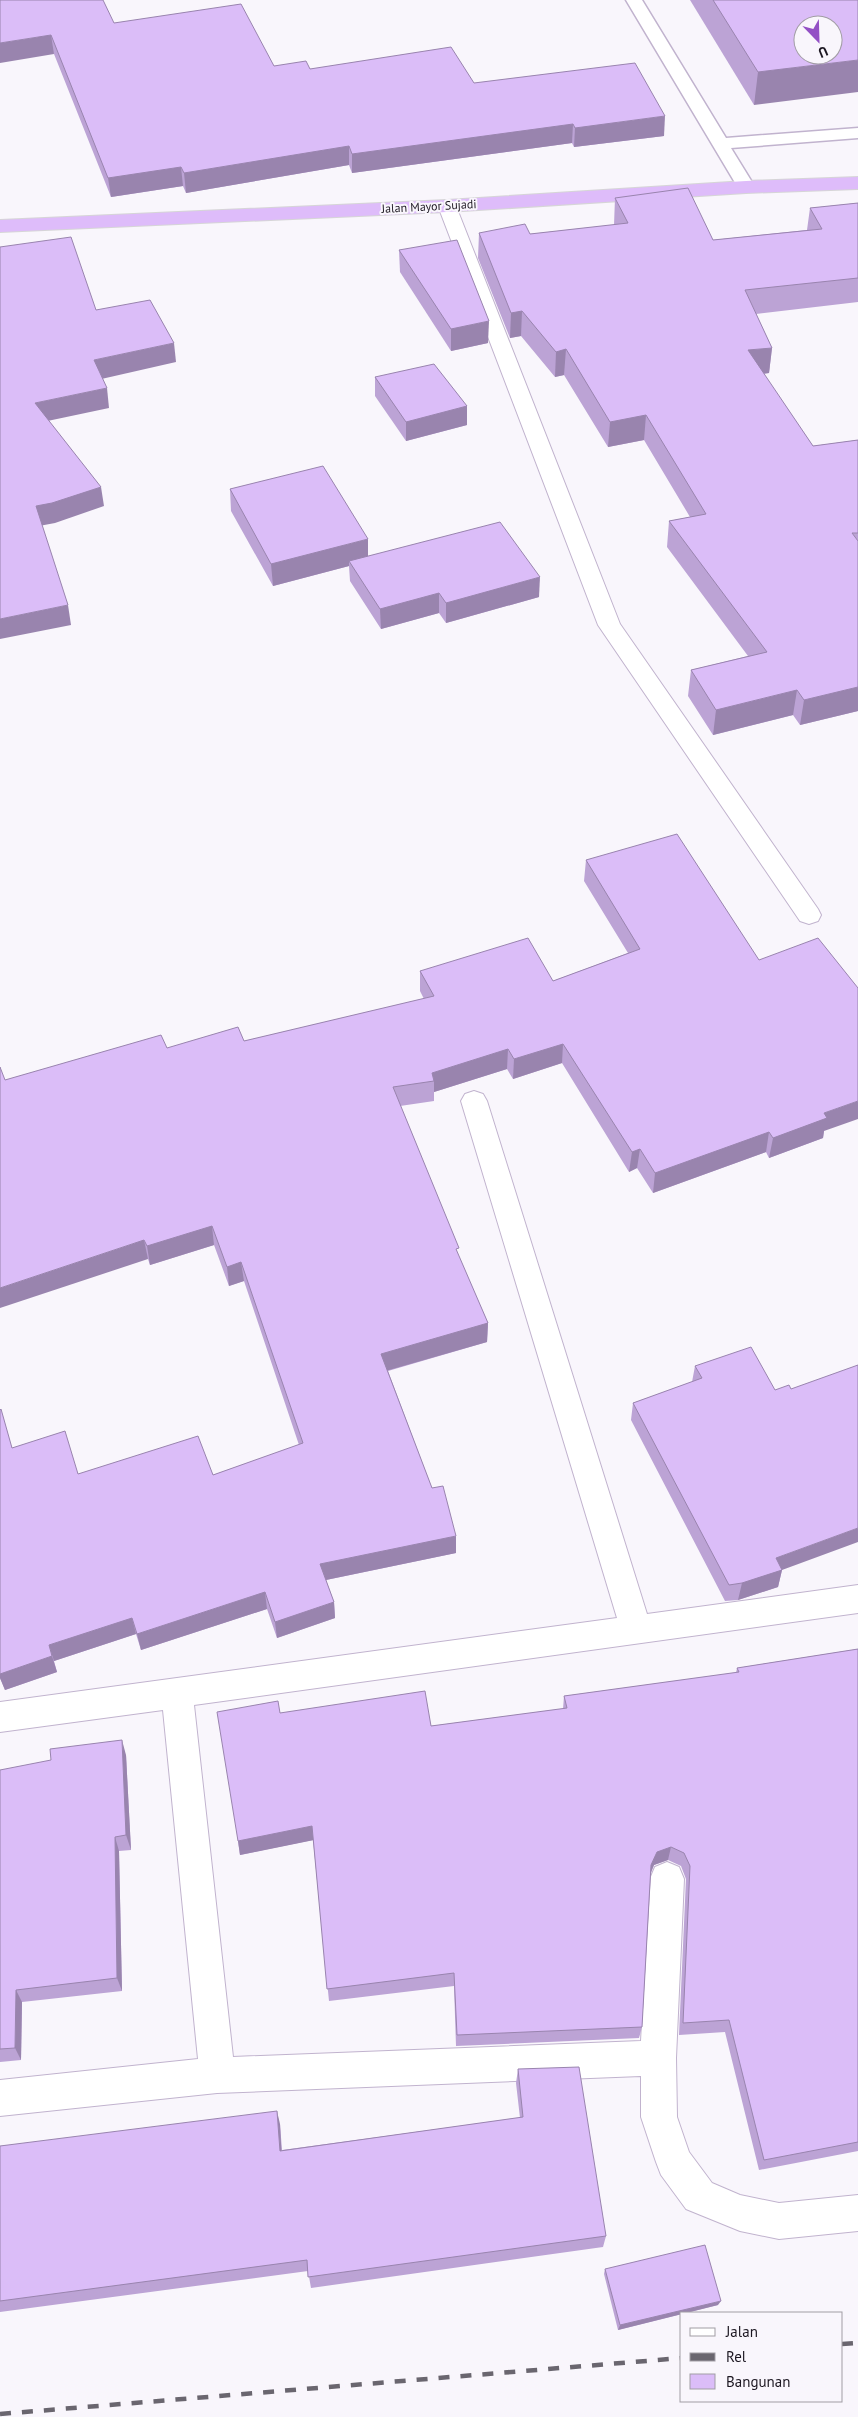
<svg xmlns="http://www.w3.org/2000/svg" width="858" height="2417" viewBox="0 0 858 2417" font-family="'PT Sans',sans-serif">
	<rect width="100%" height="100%" fill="#f9f6fc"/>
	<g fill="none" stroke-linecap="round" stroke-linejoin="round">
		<g stroke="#c1b3ce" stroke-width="3">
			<polygon id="service" points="626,0 642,0 726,138 858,128 858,138 731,148 755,187 752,191 740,191"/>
		</g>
		<g stroke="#c1b3ce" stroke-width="2">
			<g id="minor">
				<polygon points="447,200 454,202 456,206 620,624 818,909 821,915 818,921 809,924 800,921 598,625 438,206 440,202"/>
				<polygon points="474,1091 483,1094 487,1101 647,1614 858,1585 858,1613 194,1705 233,2057 641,2041 650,1879 655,1867 667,1862 679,1867 684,1879 676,2058 677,2117 689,2152 712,2183 740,2195 779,2203 858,2195 858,2231 779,2239 740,2231 686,2209 661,2175 656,2162 641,2117 641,2076 217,2093 0,2116 0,2080 198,2059 163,1710 0,1732 0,1702 617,1618 461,1101 465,1094"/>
			</g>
		</g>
		<g stroke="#d6d5d7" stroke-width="2">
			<polygon id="trunk" points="858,177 858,189 746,193 447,212 0,232 0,220 447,200 746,181"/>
		</g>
		<use href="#service" fill="#fff" fill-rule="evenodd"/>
		<use href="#minor" fill="#fff" fill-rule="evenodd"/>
		<use href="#trunk" fill="#debcfa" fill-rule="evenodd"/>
		<g stroke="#6a666f" stroke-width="4.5" stroke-dasharray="11 11" stroke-linecap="butt">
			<polyline points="842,2344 858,2343"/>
			<polyline points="0,2414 682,2358"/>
		</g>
	</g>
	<g fill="#bca3d5">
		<polygon points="0,0 114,23 274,66 474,83 664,136 574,147 572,143 352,173 349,165 186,193 183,186 111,197 54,54"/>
		<polygon points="690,0 858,0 754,105"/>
		<polygon points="615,198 713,240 807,230 810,208 858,203 858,302 756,314 772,348 769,373 763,374 813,446 858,440 858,711 800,725 793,715 713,735 688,696 691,670 748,656 667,547 669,521 690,517 644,440 608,447 564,375 555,377 521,336 510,338 478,258 479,233 530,234 614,225"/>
		<polygon points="399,250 488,343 451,351 400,272"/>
		<polygon points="375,377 467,406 467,425 406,441 375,396"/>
		<polygon points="230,489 368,556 539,597 446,623 439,613 381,629 350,581 349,566 273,586 231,511"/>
		<polygon points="586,860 824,1131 823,1138 769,1158 766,1152 653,1193 637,1168 629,1172 562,1063 513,1079 507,1069 434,1092 434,1101 400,1106 458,1255 488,1323 487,1342 388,1371 456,1553 326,1580 334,1602 335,1618 277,1638 267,1609 141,1650 136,1634 54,1661 57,1672 5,1690 0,1678 0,1410 12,1448 78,1474 213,1475 299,1445 244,1281 229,1286 214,1245 150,1265 148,1259 5,1080 167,1048 244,1041 424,999 420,991 420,971 553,981 628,953 584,881"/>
		<polygon points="695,1366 775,1390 791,1389 782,1570 778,1587 738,1600 725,1601 631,1420 633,1403 692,1382"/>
		<polygon points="858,1649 858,2151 759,2170 725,2032 679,2035 686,1879 681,1866 668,1860 654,1865 651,1873 642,2027 639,2038 456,2046 454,1986 329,2001 313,1840 240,1855 238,1841 280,1713 431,1726 563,1709 564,1696 736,1673 737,1668"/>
		<polygon points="126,1755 131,1850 119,1851 122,1991 22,2002 21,2060 0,2062 0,1770"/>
		<polygon points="518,2069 606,2236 603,2247 311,2288 308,2271 0,2312 0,2146 280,2124 282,2150 520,2118 516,2083"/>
		<polygon points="605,2269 718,2305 686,2313 682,2313 682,2314 618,2330 604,2274"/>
	</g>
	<g fill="#9984ae">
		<polygon points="51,35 54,54 0,63 0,43"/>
		<polygon points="858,60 858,92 754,105 758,72"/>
		<polygon points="665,116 664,136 574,147 575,128"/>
		<polygon points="573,124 572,143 352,173 352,154"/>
		<polygon points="349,146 349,165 186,193 184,173"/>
		<polygon points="181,167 183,186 111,197 108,178"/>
		<polygon points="522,311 521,336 510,338 511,313"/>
		<polygon points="489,321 488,343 451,351 451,329"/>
		<polygon points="174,343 176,362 97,380 94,360"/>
		<polygon points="772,348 769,373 744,376 748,350"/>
		<polygon points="566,349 564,375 555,377 556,352"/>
		<polygon points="107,388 109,408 38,423 35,403"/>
		<polygon points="467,406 467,425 406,441 406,422"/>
		<polygon points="646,415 644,440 608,447 610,422"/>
		<polygon points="101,487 104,506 55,523 39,526 36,506"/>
		<polygon points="368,539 368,561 349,561 349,566 273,586 271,564"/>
		<polygon points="540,577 539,597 446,623 446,603"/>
		<polygon points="439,593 439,613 381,629 380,609"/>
		<polygon points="68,605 71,625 0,639 0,619"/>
		<polygon points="858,687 858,711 800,725 804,700"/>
		<polygon points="797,690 793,715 713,735 716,710"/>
		<polygon points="563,1044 562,1063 513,1079 514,1059"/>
		<polygon points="508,1049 507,1069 434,1092 434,1081 432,1073"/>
		<polygon points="858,1101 858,1119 824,1131 823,1138 769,1158 773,1138 824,1113"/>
		<polygon points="769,1132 766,1152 653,1193 655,1173"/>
		<polygon points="640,1149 637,1168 629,1172 632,1152"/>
		<polygon points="212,1226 214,1245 150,1265 147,1246"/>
		<polygon points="144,1240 148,1259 0,1308 0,1288"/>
		<polygon points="241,1262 244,1281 229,1286 227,1267"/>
		<polygon points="488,1323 487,1342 382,1372 381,1354"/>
		<polygon points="858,1528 858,1542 782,1570 778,1587 738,1600 742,1583 776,1558"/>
		<polygon points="456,1536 456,1553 321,1581 320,1564"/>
		<polygon points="265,1592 267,1609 141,1650 137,1634"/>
		<polygon points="334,1602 335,1618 277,1638 275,1622"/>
		<polygon points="132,1618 136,1634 54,1661 49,1645"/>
		<polygon points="52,1656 57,1672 5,1690 0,1678 0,1674"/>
		<polygon points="122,1740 126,1755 131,1850 126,1835"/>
		<polygon points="312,1826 314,1840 240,1855 238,1841"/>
		<polygon points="115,1837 119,1851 122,1991 117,1978"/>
		<polygon points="671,1847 668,1860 654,1865 648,1879 651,1865 657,1852"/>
		<polygon points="16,1990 22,2002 21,2060 15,2048"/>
		<polygon points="277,2111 280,2124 282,2163 280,2151"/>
		<polygon points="721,2301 718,2305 686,2313 682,2313 682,2314 618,2330 620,2325"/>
	</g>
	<g fill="#dbbdf8" stroke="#9984ae" fill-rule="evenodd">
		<polygon points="0,0 103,0 114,23 241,4 274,66 306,61 310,69 451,47 474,83 635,63 665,116 575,128 573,124 352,154 349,146 184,173 181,167 108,178 51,35 0,43"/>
		<path d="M713 0H858V60L758 72ZM803 25H833V55H803Z"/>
		<polygon points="688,188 713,240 822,229 810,208 858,203 858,278 745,290 772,348 748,350 813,446 858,440 858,533 852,533 858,541 858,687 804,700 797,690 716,710 691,670 767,652 669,521 706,514 646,415 610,422 566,349 556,352 522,311 511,313 479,233 525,224 530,234 628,223 615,198"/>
		<polygon points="71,237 96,310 150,300 174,343 94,360 107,388 35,403 101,487 52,503 36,506 68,605 0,619 0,247"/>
		<polygon points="457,240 489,321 451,329 399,250"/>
		<polygon points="434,364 467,406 406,422 375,377"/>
		<polygon points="323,466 368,539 271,564 230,489"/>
		<polygon points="500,522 540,577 446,603 439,593 380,609 349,561"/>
		<polygon points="677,834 759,960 818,938 858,988 858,1101 824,1113 827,1118 773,1138 769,1132 655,1173 640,1149 632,1152 563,1044 514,1059 508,1049 432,1073 434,1081 393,1087 459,1248 456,1249 488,1323 381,1354 432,1488 443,1486 456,1536 320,1564 334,1602 275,1622 265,1592 137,1634 132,1618 49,1645 52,1656 0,1674 0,1410 1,1409 12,1448 65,1431 78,1474 198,1436 213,1475 303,1443 241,1262 227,1267 212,1226 147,1246 144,1240 0,1288 0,1067 5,1080 161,1035 167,1048 238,1027 244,1041 434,996 420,971 528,938 553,981 640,949 586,860"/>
		<polygon points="751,1347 775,1390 789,1385 791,1389 858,1365 858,1528 776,1558 782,1570 742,1583 729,1585 633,1403 702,1378 695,1366"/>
		<polygon points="858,1649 858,2142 764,2160 729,2020 683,2023 690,1866 684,1853 671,1847 657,1852 651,1865 642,2027 457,2035 454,1973 327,1989 312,1826 238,1841 217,1712 278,1701 280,1713 425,1691 431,1726 567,1708 564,1696 739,1672 737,1668"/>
		<polygon points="122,1740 126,1835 115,1837 117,1978 16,1990 15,2048 0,2049 0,1770 51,1760 50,1749"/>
		<polygon points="579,2067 606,2236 308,2277 307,2260 0,2301 0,2146 277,2111 280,2151 523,2117 518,2069"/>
		<polygon points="705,2245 721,2301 620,2325 605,2269"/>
	</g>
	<g text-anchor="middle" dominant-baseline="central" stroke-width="4" stroke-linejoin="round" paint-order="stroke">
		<g font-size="12" fill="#1c1721" stroke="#f9f6fc">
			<text transform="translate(429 206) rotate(-3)">Jalan Mayor Sujadi</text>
		</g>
	</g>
	<rect x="680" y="2312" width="162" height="90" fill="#f9f6fc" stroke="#a19da4"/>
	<rect x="690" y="2328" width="25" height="8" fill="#ffffff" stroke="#a19da4"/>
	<text x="726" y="2337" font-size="15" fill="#1c1721">Jalan</text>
	<rect x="690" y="2353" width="25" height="8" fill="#6a666f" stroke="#a19da4"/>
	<text x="726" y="2362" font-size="15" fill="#1c1721">Rel</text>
	<rect x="690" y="2374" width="25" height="15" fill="#dbbdf8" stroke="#a19da4"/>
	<text x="726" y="2387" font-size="15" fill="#1c1721">Bangunan</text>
	<g transform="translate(818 40) rotate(157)"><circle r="24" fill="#f9f6fc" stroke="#a19da4"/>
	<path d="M0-4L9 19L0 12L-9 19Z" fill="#9350c5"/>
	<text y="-8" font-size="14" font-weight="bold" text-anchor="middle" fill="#1c1721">U</text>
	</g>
</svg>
